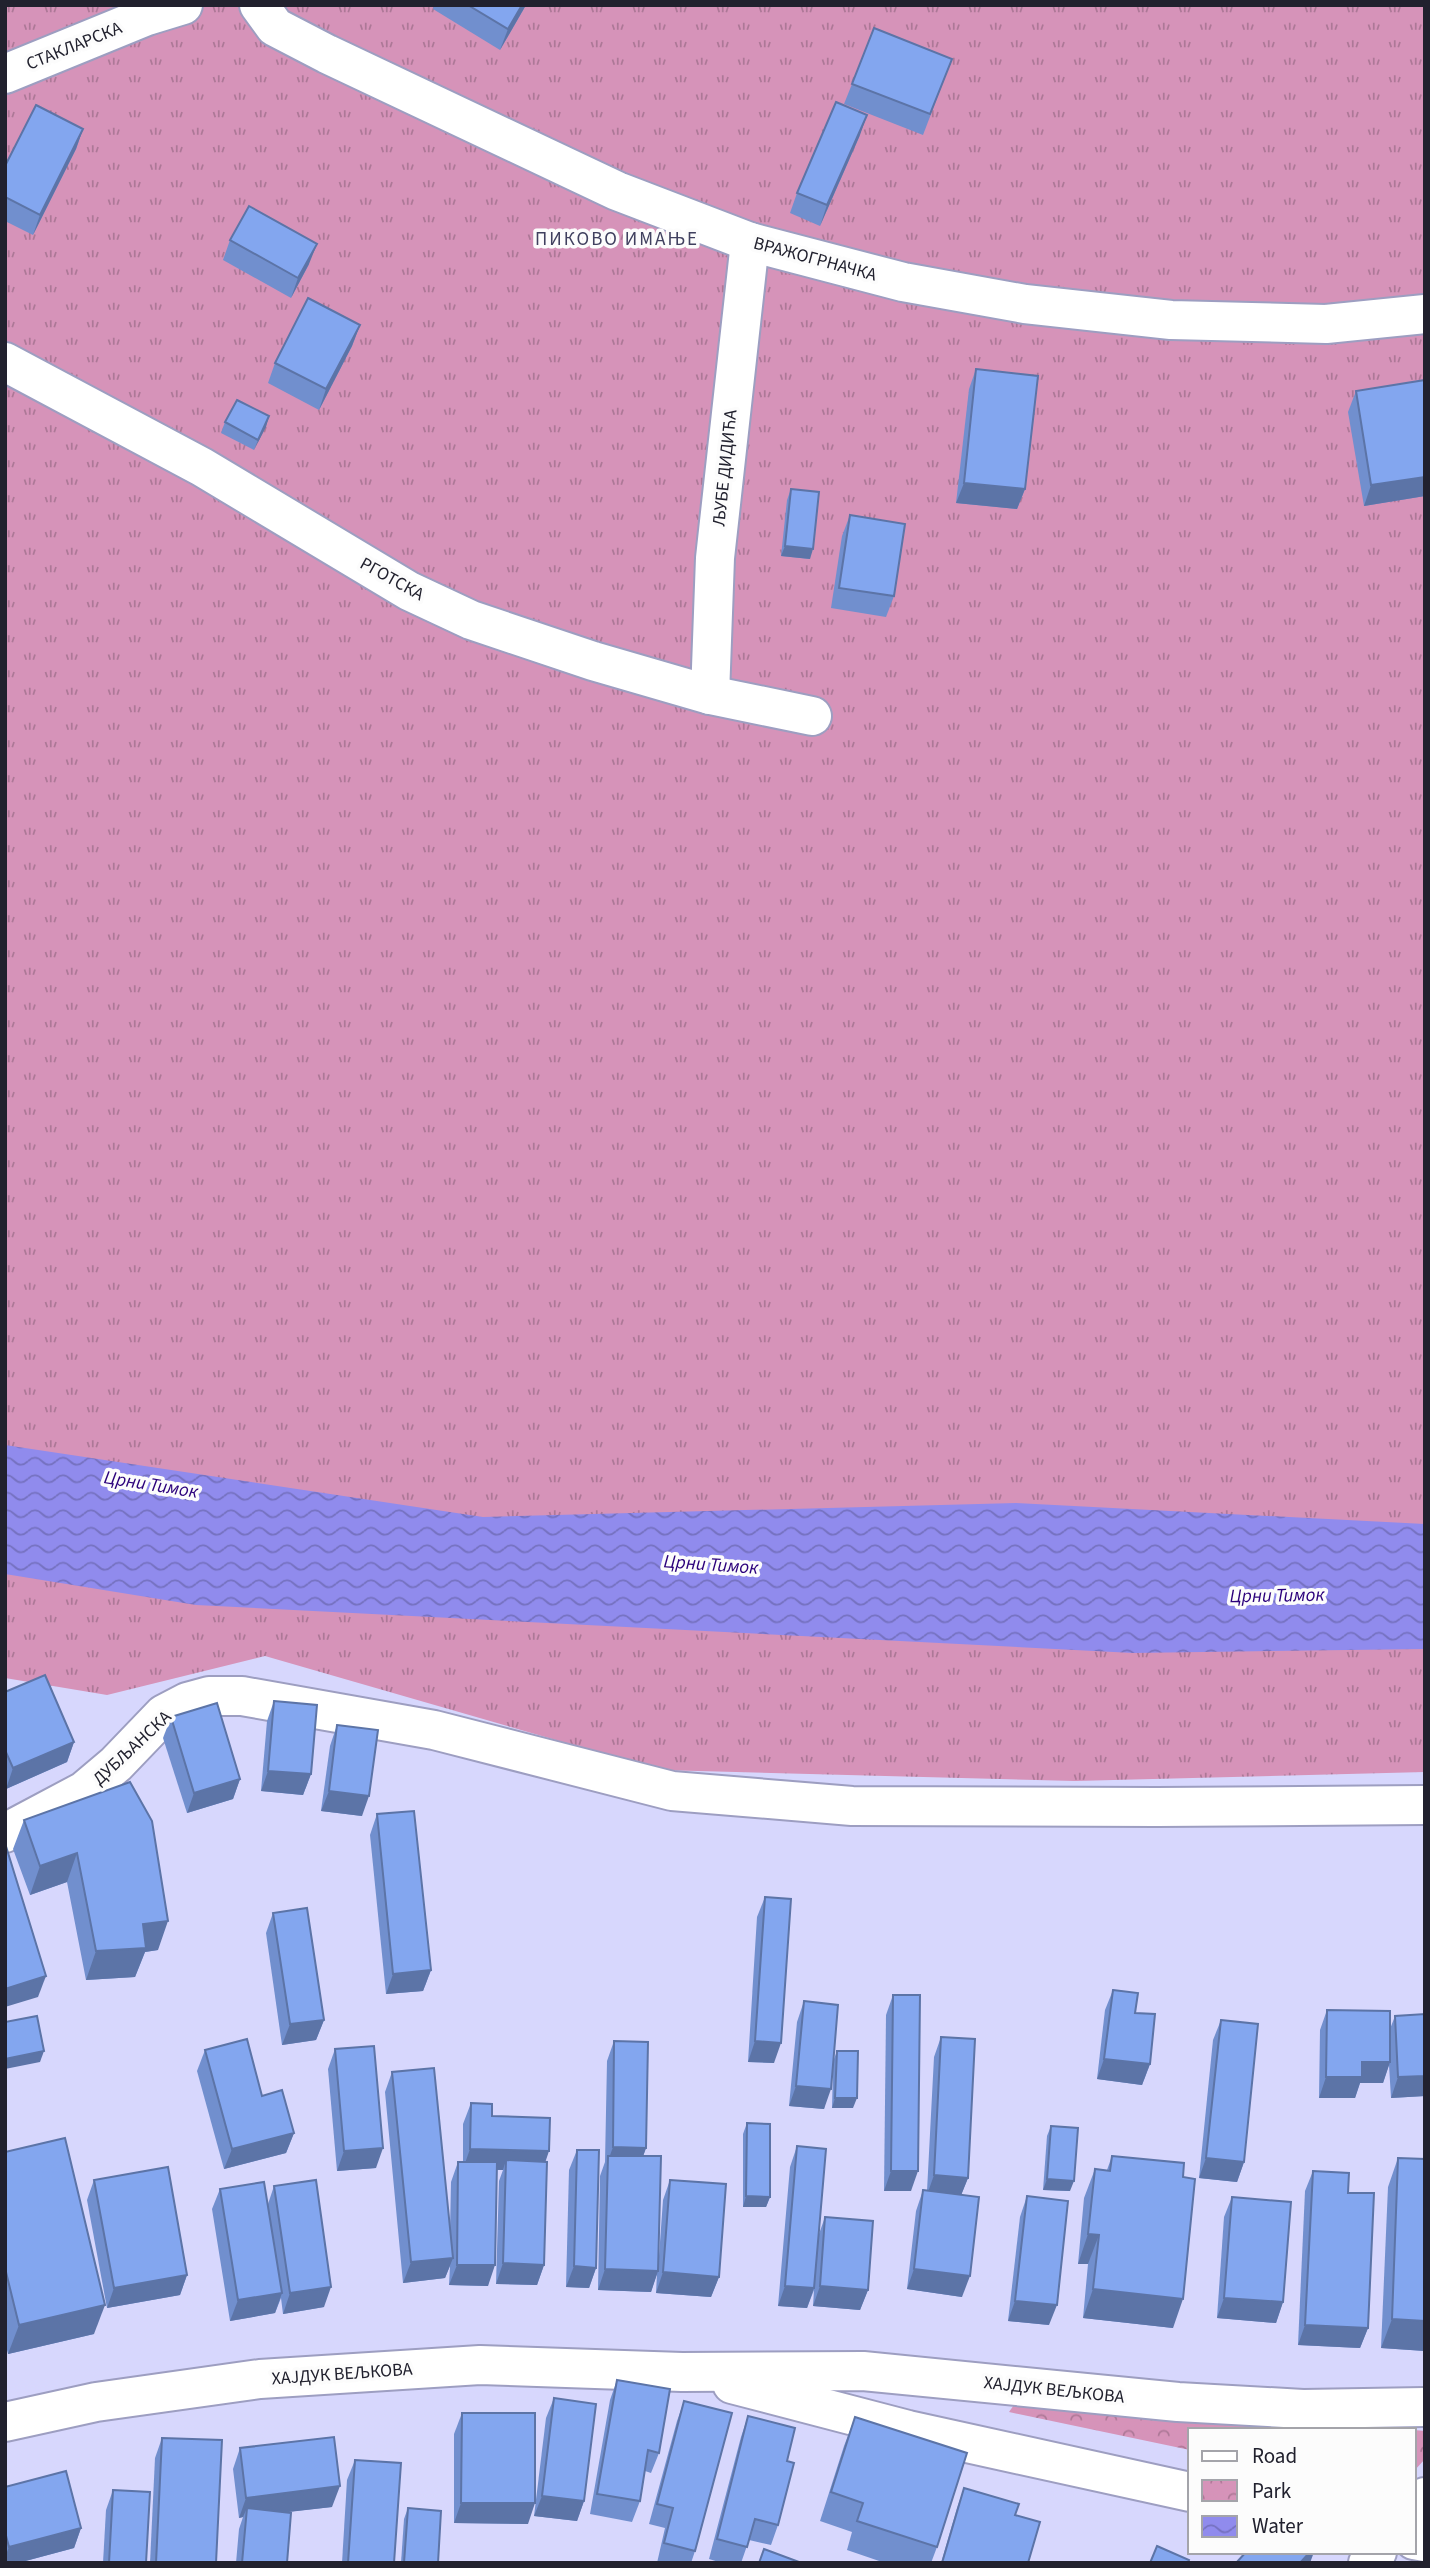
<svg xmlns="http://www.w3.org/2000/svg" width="1430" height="2568" viewBox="0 0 1430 2568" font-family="'Source Sans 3',sans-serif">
	<defs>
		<pattern id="grass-tufts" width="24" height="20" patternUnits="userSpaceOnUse" patternTransform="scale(1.75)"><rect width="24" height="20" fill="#d693b9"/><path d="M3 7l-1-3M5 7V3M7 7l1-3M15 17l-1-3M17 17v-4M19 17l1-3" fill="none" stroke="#ad7897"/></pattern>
		<pattern id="park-crowns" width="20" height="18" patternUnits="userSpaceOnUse" patternTransform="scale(1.75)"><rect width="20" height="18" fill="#d693b9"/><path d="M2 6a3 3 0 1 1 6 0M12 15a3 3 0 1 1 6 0" fill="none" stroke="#ad7897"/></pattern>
		<pattern id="water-waves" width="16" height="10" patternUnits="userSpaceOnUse" patternTransform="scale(1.75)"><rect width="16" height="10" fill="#908bed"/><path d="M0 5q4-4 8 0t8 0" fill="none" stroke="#7571c0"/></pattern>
	</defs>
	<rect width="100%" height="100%" fill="#d7d7fd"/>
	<polygon fill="url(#grass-tufts)" points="5,5 1425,5 1425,1772 1075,1781 660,1770 265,1656 107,1695 5,1678"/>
	<g fill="url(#park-crowns)">
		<polygon points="1016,2402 1406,2430 1190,2430 1190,2450 1009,2412"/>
		<polygon points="1414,2430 1425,2431 1425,2459 1414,2471"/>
	</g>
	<polygon fill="url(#water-waves)" points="5,1445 483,1517 1016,1503 1425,1524 1425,1649 1133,1653 196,1605 5,1574"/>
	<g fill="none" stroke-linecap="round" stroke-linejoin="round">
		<g stroke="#9d9ec1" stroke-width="42">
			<g id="minor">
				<polyline points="259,5 275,27 327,54 617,191 750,242 903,282 1025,304 1171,320 1326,324 1425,314"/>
				<polyline points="5,74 147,16 183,5"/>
				<polyline points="5,362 202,467 409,591 471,620 593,661 710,695 812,716"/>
				<polyline points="710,695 715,558 750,242"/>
				<polyline points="5,1833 84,1791 116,1764 164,1714 187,1702 209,1696 242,1696 434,1730 672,1791 852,1806 1157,1807 1425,1805"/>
				<polyline points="732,2384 908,2430 1190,2492"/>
				<polyline points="5,2422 96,2402 260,2379 480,2365 682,2372 863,2371 1178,2402 1303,2409 1425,2407"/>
				<polyline points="1414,2509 1425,2497"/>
				<polyline points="1414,2540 1425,2542"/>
				<polyline points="1368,2563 1377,2552"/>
			</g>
		</g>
		<use href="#minor" stroke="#fff" stroke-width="38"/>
	</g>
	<g fill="#718fce">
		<polygon points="434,5 526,5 500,50 433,9"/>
		<polygon points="952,59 923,135 844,104 852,84"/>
		<polygon points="83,129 76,149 33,235 5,221 5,166"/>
		<polygon points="860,135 820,226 790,213 797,193"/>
		<polygon points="230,240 309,264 291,298 223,260"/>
		<polygon points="360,325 352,346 319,410 268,383 275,363"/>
		<polygon points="976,369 1025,489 1017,509 956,503 969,389"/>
		<polygon points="1425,380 1425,496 1364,506 1348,412 1356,391"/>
		<polygon points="269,416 254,450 221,433 225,422"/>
		<polygon points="791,489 810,559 781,556 787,500"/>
		<polygon points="850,515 894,596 886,617 831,608 842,536"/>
		<polygon points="5,1692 74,1742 67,1762 6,1789"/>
		<polygon points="274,1701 311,1774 303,1795 261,1791 267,1721"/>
		<polygon points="171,1717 240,1779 233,1799 187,1813 163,1738"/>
		<polygon points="337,1725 362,1816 321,1811 330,1746"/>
		<polygon points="130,1782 158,1950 145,1952 135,1977 86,1980 67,1882 30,1895 13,1849 24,1820"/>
		<polygon points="377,1814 431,1970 423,1991 386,1994 370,1835"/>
		<polygon points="765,1897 774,2063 748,2062 757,1917"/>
		<polygon points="273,1913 324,2020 316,2040 282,2045 266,1933"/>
		<polygon points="1113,1990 1135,2013 1150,2064 1142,2085 1097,2079 1105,2010"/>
		<polygon points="893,1995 911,2191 884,2191 886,2015"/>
		<polygon points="804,2001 834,2059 837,2051 853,2108 832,2108 833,2070 824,2109 789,2106 797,2022"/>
		<polygon points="1327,2010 1390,2029 1395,2016 1425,2014 1425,2096 1391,2098 1389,2065 1383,2083 1360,2083 1355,2098 1319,2098 1320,2030"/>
		<polygon points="1221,2020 1244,2162 1237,2182 1199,2178 1213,2040"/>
		<polygon points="941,2037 968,2178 961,2195 962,2297 907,2289 916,2211 923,2190 927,2191 934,2057"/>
		<polygon points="614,2041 646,2148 643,2156 659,2256 663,2200 670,2180 719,2277 711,2297 656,2293 657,2274 651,2292 598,2290 600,2176 605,2162 607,2061"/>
		<polygon points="335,2049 376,2168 337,2171 328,2069"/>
		<polygon points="205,2050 262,2096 294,2133 286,2153 224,2169 197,2071"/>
		<polygon points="392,2072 450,2231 451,2182 458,2162 463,2162 463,2124 471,2103 492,2116 545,2162 544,2265 537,2285 496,2284 499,2181 503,2170 497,2170 488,2286 449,2285 450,2266 445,2278 403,2283 385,2092"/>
		<polygon points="747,2123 770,2197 766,2207 743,2207 743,2134"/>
		<polygon points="1051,2126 1070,2191 1043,2190 1047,2136"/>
		<polygon points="797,2146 819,2234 825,2217 868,2290 860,2310 813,2306 814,2290 807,2308 778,2306 790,2167"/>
		<polygon points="577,2150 596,2268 589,2288 566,2287 569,2170"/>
		<polygon points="5,2152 94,2334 8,2354 5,2342"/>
		<polygon points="1112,2156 1183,2177 1173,2328 1083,2318 1088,2264 1078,2264 1084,2198 1095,2169 1107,2170"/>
		<polygon points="1398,2158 1425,2351 1381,2348 1388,2187"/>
		<polygon points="1313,2171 1348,2193 1368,2328 1360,2348 1298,2345 1305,2191"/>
		<polygon points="94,2180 187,2275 180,2295 107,2308 87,2200"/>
		<polygon points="274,2186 324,2307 283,2314 281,2298 275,2313 230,2321 212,2209 220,2189 268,2204"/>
		<polygon points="1027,2196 1049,2325 1008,2321 1020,2217"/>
		<polygon points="1232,2197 1283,2302 1276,2323 1217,2318 1224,2217"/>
		<polygon points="617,2380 659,2453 651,2473 645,2471 640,2501 632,2522 590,2514 610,2400"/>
		<polygon points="554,2398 584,2501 577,2521 534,2516 546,2418"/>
		<polygon points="684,2401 695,2551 691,2563 657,2563 665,2528 649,2524 677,2421"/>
		<polygon points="462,2413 528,2524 454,2523 454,2434"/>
		<polygon points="748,2416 787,2461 778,2525 771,2545 749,2540 741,2563 722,2563 709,2559 741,2437"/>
		<polygon points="855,2417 937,2547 931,2563 885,2563 847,2550 852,2532 820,2521 844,2446"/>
		<polygon points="162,2438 216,2563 150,2563 155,2458"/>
		<polygon points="240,2448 332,2507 286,2512 287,2563 236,2563 239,2529 243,2517 239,2518 233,2469"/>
		<polygon points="355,2460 394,2563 342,2563 347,2480"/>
		<polygon points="5,2487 81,2528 74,2548 18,2563 5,2563"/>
		<polygon points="964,2488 1015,2515 1028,2563 941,2563 957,2508"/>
		<polygon points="113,2490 146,2563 103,2563 106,2510"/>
		<polygon points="408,2508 438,2563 401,2563 404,2519"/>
	</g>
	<g fill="#5c74a7">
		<polygon points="522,5 526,5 500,50 508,29"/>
		<polygon points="867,115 860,135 820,226 827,205"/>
		<polygon points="83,129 76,149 33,235 40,215"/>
		<polygon points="317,244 309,264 291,298 298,278"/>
		<polygon points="360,325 352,346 319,410 326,389"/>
		<polygon points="269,416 266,427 254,450 258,440"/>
		<polygon points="1425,477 1425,496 1364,506 1371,485"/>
		<polygon points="964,483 1025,489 1017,509 956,503"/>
		<polygon points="785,546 813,549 810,559 781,556"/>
		<polygon points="74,1742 67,1762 6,1789 13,1768"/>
		<polygon points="268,1771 311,1774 303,1795 261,1791"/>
		<polygon points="240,1779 233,1799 187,1813 194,1793"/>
		<polygon points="329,1791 369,1796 362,1816 321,1811"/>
		<polygon points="77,1853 67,1882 30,1895 40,1866"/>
		<polygon points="168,1921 158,1950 145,1952 135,1977 86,1980 96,1951 143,1924"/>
		<polygon points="431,1970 423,1991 386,1994 393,1974"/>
		<polygon points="46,1976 38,1997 5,2007 5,1989"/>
		<polygon points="324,2020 316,2040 282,2045 290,2024"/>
		<polygon points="755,2041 781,2043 774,2063 748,2062"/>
		<polygon points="44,2051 40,2062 5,2069 5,2059"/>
		<polygon points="1104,2059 1150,2064 1142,2085 1097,2079"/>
		<polygon points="1362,2062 1390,2062 1383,2083 1360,2083 1355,2098 1319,2098 1326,2077"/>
		<polygon points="1425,2076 1425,2096 1391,2098 1398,2077"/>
		<polygon points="796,2086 831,2089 824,2109 789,2106"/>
		<polygon points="835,2098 857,2098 853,2108 832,2108"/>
		<polygon points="294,2133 286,2153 224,2169 232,2149"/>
		<polygon points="613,2147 646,2148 639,2168 608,2161"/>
		<polygon points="383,2148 376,2168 337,2171 344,2151"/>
		<polygon points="470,2149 549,2151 542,2172 506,2160 503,2170 463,2169"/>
		<polygon points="1206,2158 1244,2162 1237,2182 1199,2178"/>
		<polygon points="891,2171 918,2171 911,2191 884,2191"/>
		<polygon points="934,2175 968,2178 960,2198 927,2195"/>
		<polygon points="1047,2179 1074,2181 1070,2191 1043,2190"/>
		<polygon points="746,2196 770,2197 766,2207 743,2207"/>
		<polygon points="1088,2234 1099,2235 1088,2264 1078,2264"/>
		<polygon points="453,2258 445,2278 403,2283 411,2262"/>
		<polygon points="503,2263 544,2265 537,2285 496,2284"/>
		<polygon points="457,2265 495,2265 488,2286 449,2285"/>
		<polygon points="574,2266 596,2268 589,2288 566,2287"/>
		<polygon points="605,2269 658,2271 651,2292 598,2290"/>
		<polygon points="914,2269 970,2276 962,2297 907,2289"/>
		<polygon points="663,2272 719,2277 711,2297 656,2293"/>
		<polygon points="187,2275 180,2295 107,2308 114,2288"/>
		<polygon points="785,2286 814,2288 807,2308 778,2306"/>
		<polygon points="820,2286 868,2290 860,2310 813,2306"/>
		<polygon points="331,2287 324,2307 283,2314 290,2293"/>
		<polygon points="1093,2289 1183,2299 1173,2328 1083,2318"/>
		<polygon points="282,2293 275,2313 230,2321 238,2300"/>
		<polygon points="1224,2298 1283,2302 1276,2323 1217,2318"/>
		<polygon points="1015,2301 1057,2305 1049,2325 1008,2321"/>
		<polygon points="105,2305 94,2334 8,2354 19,2325"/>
		<polygon points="1392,2319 1425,2321 1425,2351 1381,2348"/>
		<polygon points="1305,2325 1368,2328 1360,2348 1298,2345"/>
		<polygon points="340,2486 332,2507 246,2517 247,2508 243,2517 239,2518 246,2498"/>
		<polygon points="542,2496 584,2501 577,2521 534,2516"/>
		<polygon points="461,2503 535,2503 528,2524 454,2523"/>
		<polygon points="81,2528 74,2548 18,2563 5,2563 5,2557 9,2547"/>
		<polygon points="1310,2552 1314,2552 1310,2563 1300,2563"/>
	</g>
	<g fill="#83a6ef" stroke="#5c74a7" stroke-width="2">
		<polygon points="468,5 522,5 508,29"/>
		<polygon points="874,28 952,59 930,114 852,84"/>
		<polygon points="836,102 867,115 827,205 797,193"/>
		<polygon points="36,105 83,129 40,215 5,197 5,166"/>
		<polygon points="249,206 317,244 298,278 230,240"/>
		<polygon points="308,298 360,325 326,389 275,363"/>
		<polygon points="976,369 1038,376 1025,489 964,483"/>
		<polygon points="1425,380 1425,477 1371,485 1356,391"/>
		<polygon points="237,400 269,416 258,440 225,422"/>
		<polygon points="791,489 819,492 813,549 785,546"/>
		<polygon points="850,515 905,524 894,596 839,588"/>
		<polygon points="45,1675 74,1742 13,1768 5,1750 5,1692"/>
		<polygon points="274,1701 317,1705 311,1774 268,1771"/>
		<polygon points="217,1703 240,1779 194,1793 171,1717"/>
		<polygon points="337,1725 378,1730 369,1796 329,1791"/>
		<polygon points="130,1782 152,1821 168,1921 143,1924 146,1948 96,1951 77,1853 40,1866 24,1820"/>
		<polygon points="414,1811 431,1970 393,1974 377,1814"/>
		<polygon points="5,1843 46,1976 5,1989"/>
		<polygon points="765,1897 791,1899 781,2043 755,2041"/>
		<polygon points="307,1908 324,2020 290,2024 273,1913"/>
		<polygon points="1113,1990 1138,1993 1135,2013 1155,2014 1150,2064 1104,2059"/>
		<polygon points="893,1995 920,1995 918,2171 891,2171"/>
		<polygon points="804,2001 838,2005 831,2089 796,2086"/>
		<polygon points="1327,2010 1390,2011 1390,2062 1362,2062 1362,2077 1326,2077"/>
		<polygon points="1425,2014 1425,2076 1398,2077 1395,2016"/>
		<polygon points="37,2016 44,2051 5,2059 5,2022"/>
		<polygon points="1221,2020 1258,2024 1244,2162 1206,2158"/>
		<polygon points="941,2037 975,2039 968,2178 934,2175"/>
		<polygon points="247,2039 262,2096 282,2090 294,2133 232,2149 205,2050"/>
		<polygon points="614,2041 648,2042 646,2148 613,2147"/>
		<polygon points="374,2046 383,2148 344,2151 335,2049"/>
		<polygon points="837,2051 858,2051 857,2098 835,2098"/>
		<polygon points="434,2068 453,2258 411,2262 392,2072"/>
		<polygon points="471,2103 492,2104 492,2116 550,2118 549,2151 470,2149"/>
		<polygon points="747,2123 770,2124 770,2197 746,2196"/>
		<polygon points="1051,2126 1078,2128 1074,2181 1047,2179"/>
		<polygon points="65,2138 105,2305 19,2325 5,2268 5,2152"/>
		<polygon points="797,2146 826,2149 814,2288 785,2286"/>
		<polygon points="577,2150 599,2150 596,2268 574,2266"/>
		<polygon points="608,2156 661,2156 658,2271 605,2269"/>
		<polygon points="1112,2156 1184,2163 1183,2177 1195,2179 1183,2299 1093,2289 1099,2235 1088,2234 1095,2169 1110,2171"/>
		<polygon points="1398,2158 1425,2159 1425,2321 1392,2319"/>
		<polygon points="506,2160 547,2162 544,2265 503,2263"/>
		<polygon points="458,2162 497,2162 495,2265 457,2265"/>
		<polygon points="168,2167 187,2275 114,2288 94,2180"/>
		<polygon points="1313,2171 1349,2173 1348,2193 1374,2193 1368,2328 1305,2325"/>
		<polygon points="316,2180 331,2287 290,2293 274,2186"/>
		<polygon points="670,2180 726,2184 719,2277 663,2272"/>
		<polygon points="264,2182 282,2293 238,2300 220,2189"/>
		<polygon points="923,2190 979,2197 970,2276 914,2269"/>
		<polygon points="1027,2196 1068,2201 1057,2305 1015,2301"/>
		<polygon points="1232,2197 1291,2202 1283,2302 1224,2298"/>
		<polygon points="825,2217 873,2221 868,2290 820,2286"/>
		<polygon points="617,2380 670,2389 659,2453 648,2450 640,2501 597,2494"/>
		<polygon points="554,2398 596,2404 584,2501 542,2496"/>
		<polygon points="684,2401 732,2413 695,2551 664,2543 673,2508 657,2504"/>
		<polygon points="462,2413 535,2413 535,2503 461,2503"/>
		<polygon points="748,2416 795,2428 787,2461 794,2463 778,2525 755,2519 747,2547 717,2539"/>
		<polygon points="855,2417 967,2453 937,2547 857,2521 863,2503 831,2492"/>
		<polygon points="334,2437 340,2486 246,2498 240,2448"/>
		<polygon points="162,2438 222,2440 216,2563 156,2563"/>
		<polygon points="355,2460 401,2463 394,2563 348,2563"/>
		<polygon points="66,2471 81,2528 9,2547 5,2532 5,2487"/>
		<polygon points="964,2488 1019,2504 1015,2515 1040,2522 1028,2563 942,2563"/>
		<polygon points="113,2490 150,2492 146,2563 109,2563"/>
		<polygon points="247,2508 291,2513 287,2563 242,2563"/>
		<polygon points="408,2508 441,2511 438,2563 404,2563"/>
		<polygon points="1157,2546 1189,2560 1188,2563 1150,2563"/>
		<polygon points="764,2549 799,2562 799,2563 759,2563"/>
		<polygon points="1246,2552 1310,2552 1300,2563 1236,2563"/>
	</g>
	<g text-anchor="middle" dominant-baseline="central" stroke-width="7" stroke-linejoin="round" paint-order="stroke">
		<g font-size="18" fill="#21212e" stroke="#fcfcfc">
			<text transform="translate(74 46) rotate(-22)">СТАКЛАРСКА</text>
			<text transform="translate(815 259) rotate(15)">ВРАЖОГРНАЧКА</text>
			<text transform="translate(725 468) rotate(-84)">ЉУБЕ ДИДИЋА</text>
			<text transform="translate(392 579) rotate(29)">РГОТСКА</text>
			<text transform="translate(132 1748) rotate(-43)">ДУБЉАНСКА</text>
			<text transform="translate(342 2374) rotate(-4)">ХАЈДУК ВЕЉКОВА</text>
			<text transform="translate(1054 2390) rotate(6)">ХАЈДУК ВЕЉКОВА</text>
		</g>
		<g font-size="19" letter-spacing="2" fill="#40405f" stroke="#fcfcfc">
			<text x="617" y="239">ПИКОВО ИМАЊЕ</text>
		</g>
		<g font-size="19" font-style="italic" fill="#2b007b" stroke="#fcfcfc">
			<text transform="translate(151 1485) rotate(9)">Црни Тимок</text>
			<text transform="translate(711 1565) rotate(4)">Црни Тимок</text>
			<text transform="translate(1277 1596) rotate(-1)">Црни Тимок</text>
		</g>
	</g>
	<rect width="1430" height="2568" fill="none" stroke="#21212e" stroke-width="14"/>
	<rect x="1188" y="2428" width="228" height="126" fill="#fcfcfc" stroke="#a4a4aa" stroke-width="2"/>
	<rect x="1202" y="2451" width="35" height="10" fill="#ffffff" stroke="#a4a4aa" stroke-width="2"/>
	<text x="1252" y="2463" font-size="21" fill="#21212e">Road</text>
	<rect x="1202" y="2480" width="35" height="21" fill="url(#park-crowns)" stroke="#a4a4aa" stroke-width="2"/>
	<text x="1252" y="2498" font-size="21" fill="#21212e">Park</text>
	<rect x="1202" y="2516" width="35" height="21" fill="url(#water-waves)" stroke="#a4a4aa" stroke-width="2"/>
	<text x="1252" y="2533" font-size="21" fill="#21212e">Water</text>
</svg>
